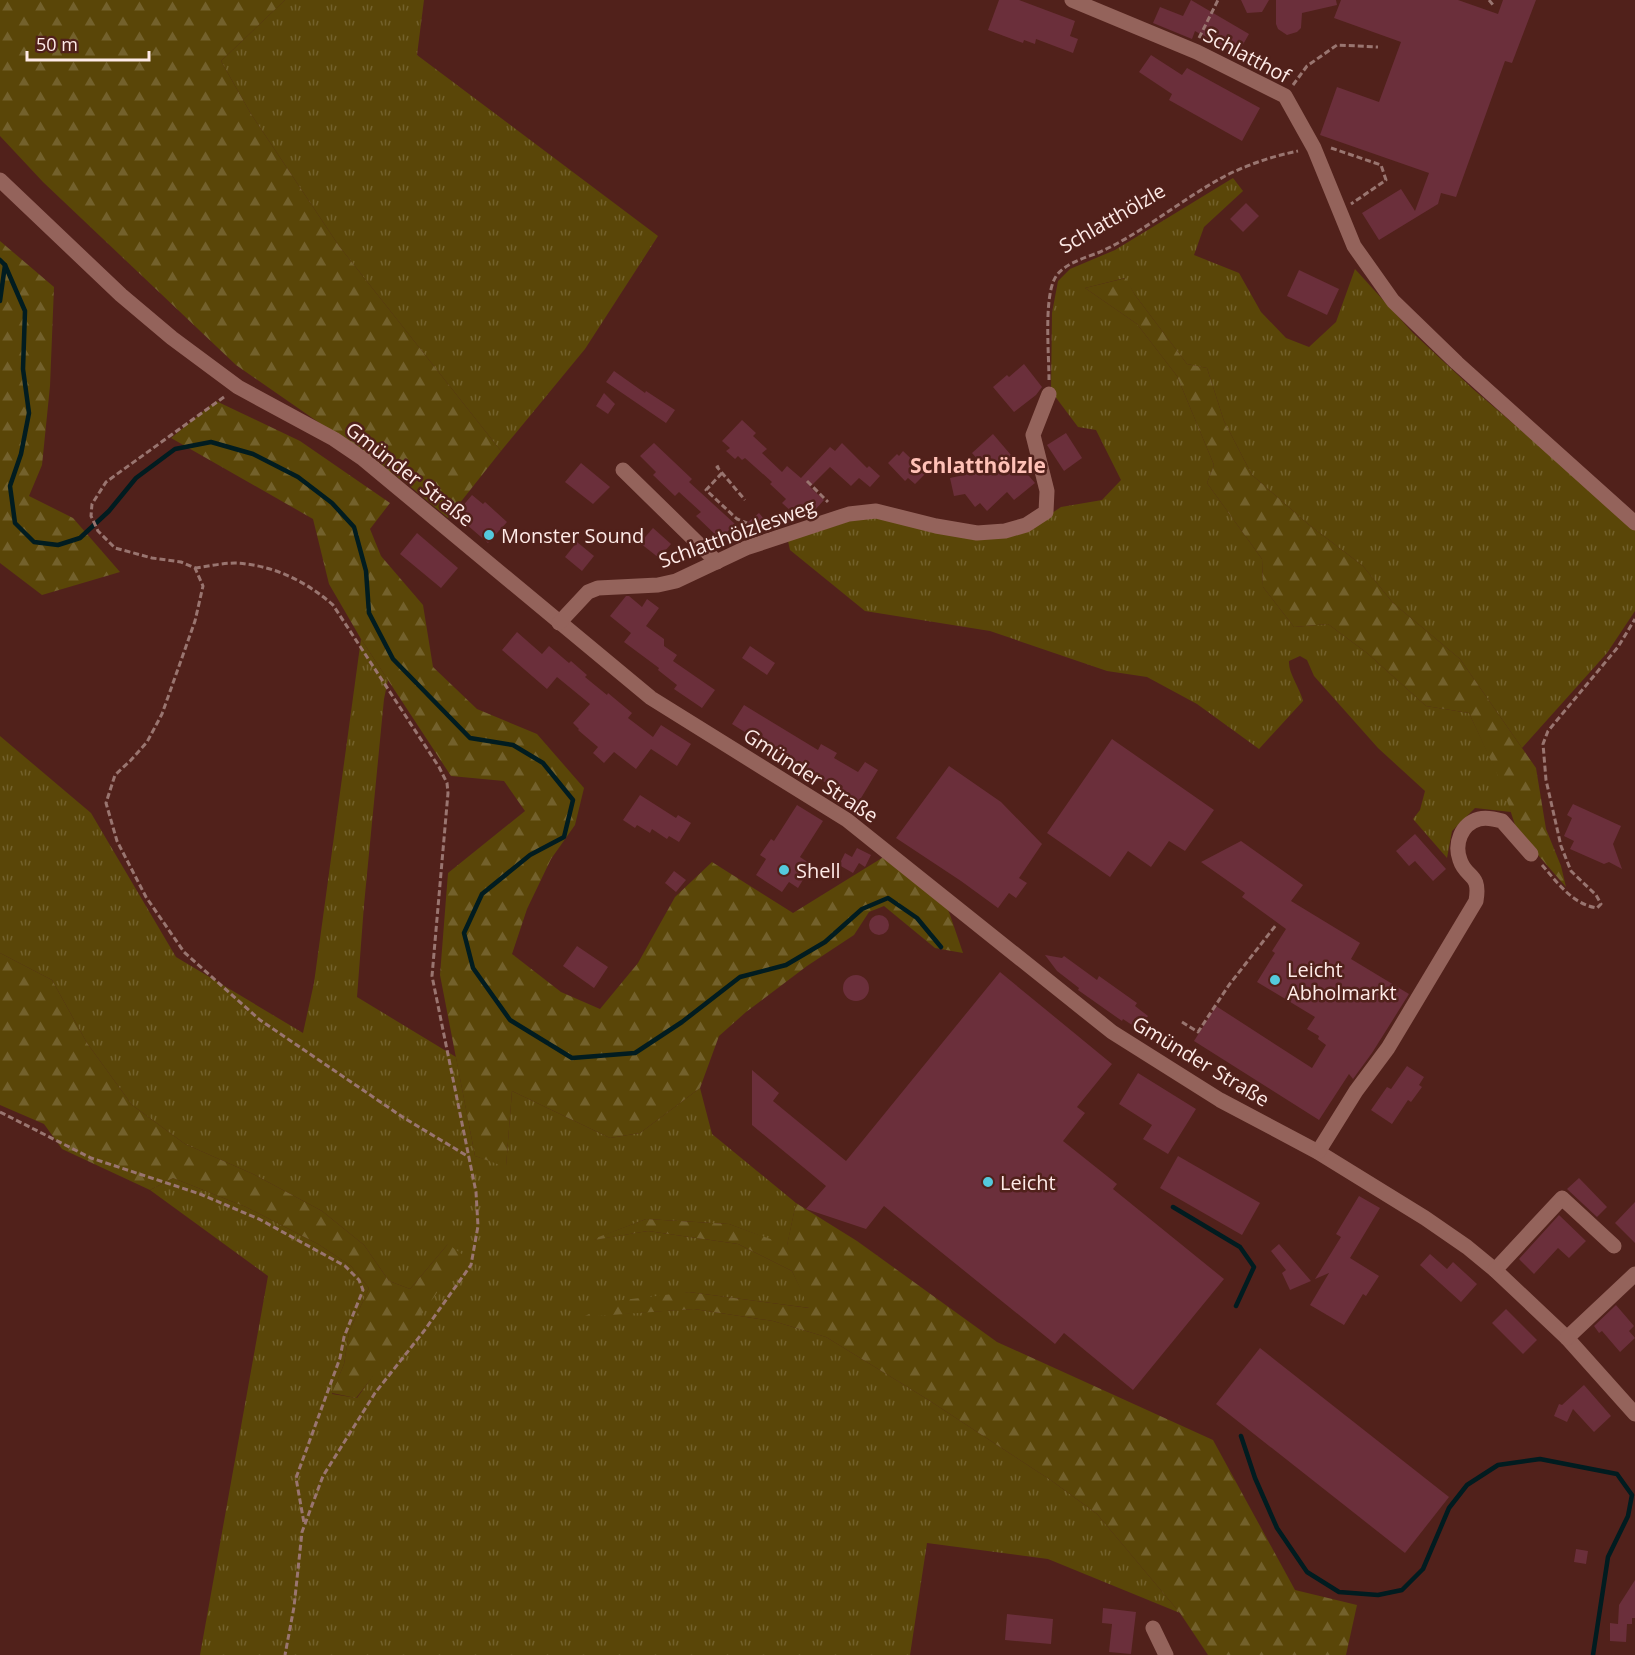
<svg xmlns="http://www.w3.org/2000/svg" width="1635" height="1655" viewBox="0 0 1635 1655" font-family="'Open Sans',sans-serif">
	<defs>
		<pattern id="grass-tufts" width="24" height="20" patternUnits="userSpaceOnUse" patternTransform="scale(1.5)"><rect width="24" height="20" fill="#5a4608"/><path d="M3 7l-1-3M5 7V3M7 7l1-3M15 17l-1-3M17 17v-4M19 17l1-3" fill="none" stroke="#73612c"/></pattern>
		<pattern id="forest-firs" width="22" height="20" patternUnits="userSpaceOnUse" patternTransform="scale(1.5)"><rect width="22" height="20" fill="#5a4608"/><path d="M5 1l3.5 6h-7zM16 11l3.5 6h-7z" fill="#73612c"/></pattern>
	</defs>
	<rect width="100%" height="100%" fill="#51211b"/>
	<g fill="url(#grass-tufts)">
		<polygon points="285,0 424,0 417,55 658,236 585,349 501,451 339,246 251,114 221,61"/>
		<path d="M1233 178 1243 191 1204 227 1194 255 1239 273 1261 312 1286 338 1309 347 1336 322 1355 269 1413 333 1473 389 1635 528V611L1607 653 1522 748 1460 659 1393 603 1363 566 1308 524 1252 475 1224 421 1207 368 1187 364 1135 295 1125 278 1085 288 1137 324 1177 376 1214 465 1207 483 1262 559 1263 587 1294 627 1328 624 1367 653 1426 706 1469 713 1503 785 1511 812 1475 808 1452 831 1447 858 1413 819 1420 810 1425 791 1378 748 1314 676 1307 660 1300 656 1289 661C1288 673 1300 688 1303 701L1259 749 1197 704 1147 677 1107 671 990 631 865 611 790 550 788 541 870 514 970 538 1046 517 1061 507 1102 500 1121 480 1096 430 1078 427 1051 391 1052 313 1058 281 1070 269 1115 250Z"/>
		<polygon points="361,639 388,680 384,699 364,905 357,997 456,1057 475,1156 506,1166 512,1091 610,1138 640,1133 700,1088 712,1134 796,1203 787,1246 729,1224 646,1219 592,1240 648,1231 738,1244 792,1271 810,1308 689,1292 585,1316 694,1309 773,1321 826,1337 927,1399 1052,1481 1097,1514 1180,1613 1048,1559 927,1543 910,1655 200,1655 268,1276 150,1190 173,1178 246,1207 318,1244 351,1266 369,1288 349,1332 344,1364 332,1394 357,1398 372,1377 448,1244 410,1289 389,1281 364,1245 322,1211 253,1174 185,1144 132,1105 87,1043 52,980 0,953 0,736 91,813 176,957 303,1033 314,983"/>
	</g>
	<g fill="url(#forest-firs)">
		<polygon points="0,0 285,0 221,61 251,114 339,246 501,451 448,518 406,483 236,365 43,182 0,136"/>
		<polygon points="0,241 54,287 50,386 42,465 29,496 73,518 120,572 42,595 0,563"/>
		<polygon points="1126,278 1135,295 1187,364 1207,368 1224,421 1252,475 1308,524 1363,566 1393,603 1460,659 1536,768 1546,829 1561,866 1566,887 1517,831 1502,785 1469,713 1426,706 1367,653 1328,624 1294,627 1263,587 1262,559 1207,483 1214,465 1177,376 1137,324 1085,288"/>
		<polygon points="216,401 300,441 390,503 370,529 381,556 423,605 433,667 477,709 537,734 584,788 575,825 551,859 527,909 512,954 561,992 600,1009 638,963 675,897 712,862 793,913 890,853 937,891 949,912 963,953 935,948 884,906 869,912 854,935 807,966 746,1012 719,1036 700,1088 640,1133 610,1138 512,1091 506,1167 475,1156 440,975 448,873 525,811 504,781 451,776 361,639 329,584 313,519 171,438"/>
		<polygon points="0,953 52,980 87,1043 132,1105 185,1144 253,1174 322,1211 364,1245 389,1281 410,1289 448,1244 463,1255 425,1310 356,1398 332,1393 344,1364 349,1332 369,1288 351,1266 318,1244 246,1207 173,1178 150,1190 62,1149 44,1124 0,1105"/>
		<polygon points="796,1203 857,1241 997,1342 1213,1440 1295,1590 1357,1605 1346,1655 1208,1655 1180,1613 1097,1514 1052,1481 927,1399 826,1337 773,1321 694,1309 583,1317 615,1301 689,1292 809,1308 792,1271 738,1244 648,1231 588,1241 646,1219 729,1224 787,1245"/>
	</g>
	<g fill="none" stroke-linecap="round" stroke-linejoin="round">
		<g stroke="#011c20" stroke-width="4.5">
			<polyline points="0,260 5,265 25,311 23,369 29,413 21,454 10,486 15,523 34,542 58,545 80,538 109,511 136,478 175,449 211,442 253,454 298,477 332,503 354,527 366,571 369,613 393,659 470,738 513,745 543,763 573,800 564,837 530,855 482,894 464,933 473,968 510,1020 572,1058 635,1053 682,1022 740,977 786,965 825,942 862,909 888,898 917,918 941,947"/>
			<polyline points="0,301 5,265"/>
			<polyline points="1173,1207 1240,1247 1254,1267 1236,1306"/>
			<polyline points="1241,1436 1255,1478 1277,1528 1307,1572 1339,1592 1378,1595 1402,1590 1423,1569 1449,1508 1467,1485 1498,1465 1540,1459 1617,1474 1632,1495 1628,1516 1608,1557 1593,1655"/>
		</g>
	</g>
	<g fill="#6b2f3b">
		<polygon points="999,0 1019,0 1075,21 1070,36 1078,39 1073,53 1036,39 1035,44 1024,40 1023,43 988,30"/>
		<polygon points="1191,0 1249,34 1237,55 1195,31 1192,39 1153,23 1160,7 1183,16"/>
		<polygon points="1241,0 1269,0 1262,12 1247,13"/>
		<polygon points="1276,0 1336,0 1337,5 1302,13 1301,28 1297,32 1287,35 1278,29 1276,24"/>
		<polygon points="1341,0 1458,0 1498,14 1503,0 1536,0 1512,63 1505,61 1456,197 1441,193 1438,204 1379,240 1362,213 1401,189 1415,211 1429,173 1320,135 1337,87 1379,102 1401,42 1334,18"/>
		<polygon points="1151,55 1182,75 1187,68 1260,108 1242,141 1169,100 1172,94 1139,72"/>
		<polygon points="1246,203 1259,216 1243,232 1230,219"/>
		<polygon points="1299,270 1339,289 1327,315 1287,296"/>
		<polygon points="1024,364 1042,387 1036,395 1014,412 993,387 1007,375 1009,377"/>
		<polygon points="614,371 645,393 646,391 675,410 666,423 606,382"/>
		<polygon points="604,393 615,404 608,414 596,406"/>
		<polygon points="742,420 756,433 753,436 767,449 762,453 782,472 787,466 801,478 830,447 835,451 842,443 867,468 869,466 880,476 870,487 859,478 851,486 830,467 810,487 824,500 814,511 805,503 794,514 782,503 786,499 770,484 772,482 745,458 742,460 738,456 735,459 726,451 730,448 722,441"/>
		<polygon points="1066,433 1082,458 1064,471 1047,445"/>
		<polygon points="993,434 1035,483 1014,500 1007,492 987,511 980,503 975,507 965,494 954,496 950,478 987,470 972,453"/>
		<polygon points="654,443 692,479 689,482 735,524 720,539 696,516 701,512 679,492 675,496 653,475 656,472 640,456"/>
		<polygon points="903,451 926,473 915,484 908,478 905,481 888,463 897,454 899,456"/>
		<polygon points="581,463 610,487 593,504 565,482"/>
		<polygon points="472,495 483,504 485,502 507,522 488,543 466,524 472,518 461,508"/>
		<polygon points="759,513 768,524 757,533 748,522"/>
		<polygon points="653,528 671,544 659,558 640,543"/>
		<polygon points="417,533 458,568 441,588 400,554"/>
		<polygon points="577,542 594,556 582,571 565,557"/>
		<polygon points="626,596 629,596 642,607 647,599 659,608 646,626 664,639 664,646 677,655 673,661 715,690 702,708 674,689 677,685 658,670 659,668 624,642 631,633 610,616"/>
		<polygon points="517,632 542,654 549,646 569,663 571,661 587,675 585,677 607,695 608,693 632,713 628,718 653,737 661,725 691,744 677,766 651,749 636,769 614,752 604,763 593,753 598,747 578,730 579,729 573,723 590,704 557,677 547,689 502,650"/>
		<polygon points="750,646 775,663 767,675 742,658"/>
		<polygon points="744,705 818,750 821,744 837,753 834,758 858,772 865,762 878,770 858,803 732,724"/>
		<polygon points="1112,739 1214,810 1185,851 1169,841 1151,867 1128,851 1110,877 1047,833"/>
		<polygon points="949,766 1001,802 1042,844 1019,878 1027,883 1016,898 1009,893 998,908 961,881 896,838"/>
		<polygon points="640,795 676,818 678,815 691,823 679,842 669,836 667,839 652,829 650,833 637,825 635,828 623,820"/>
		<polygon points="1573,804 1621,826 1613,844 1622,869 1609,862 1604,864 1570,849 1574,841 1564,836 1572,818 1567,815"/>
		<polygon points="797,805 823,821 800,857 812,865 798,888 789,882 782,892 756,875 766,859 760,855 771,839 774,841"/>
		<polygon points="1415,834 1446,869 1433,881 1415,861 1409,866 1396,851"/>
		<polygon points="1241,841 1303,885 1291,901 1360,943 1351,959 1409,994 1372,1053 1353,1079 1349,1074 1319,1120 1194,1041 1216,1006 1312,1068 1326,1045 1318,1039 1319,1036 1307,1029 1315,1017 1257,982 1275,953 1272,951 1286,929 1242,897 1245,893 1201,862"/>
		<polygon points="857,848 871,855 865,867 859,863 853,873 839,865 845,853 852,857"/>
		<polygon points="674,871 686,880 676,892 665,883"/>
		<circle cx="879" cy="925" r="10"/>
		<polygon points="577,946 608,967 594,988 563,966"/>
		<polygon points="1045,955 1062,958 1064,956 1097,980 1099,976 1137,1003 1135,1006 1148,1016 1138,1029 1123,1019 1122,1021 1078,990 1079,988 1057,971"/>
		<polygon points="1000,972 1112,1064 1077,1107 1085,1113 1063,1141 1117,1184 1113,1189 1224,1279 1133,1390 1064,1333 1055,1344 884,1206 866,1229 806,1209 826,1186 752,1125 752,1070 779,1093 773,1101 846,1161"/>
		<circle cx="856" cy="988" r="13"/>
		<polygon points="1407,1066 1424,1077 1419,1085 1422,1087 1411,1102 1408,1100 1392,1124 1371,1110 1387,1087 1391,1089"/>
		<polygon points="1138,1073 1196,1109 1168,1154 1143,1139 1152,1125 1119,1104"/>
		<polygon points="1178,1156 1260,1203 1242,1235 1160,1188"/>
		<polygon points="1579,1178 1607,1207 1597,1217 1567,1189"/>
		<polygon points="1359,1196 1380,1208 1350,1258 1379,1276 1366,1296 1363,1294 1344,1325 1310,1305 1329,1273 1315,1279 1341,1237 1336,1234"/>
		<polygon points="1635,1202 1635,1243 1615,1223"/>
		<polygon points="1559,1215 1586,1241 1569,1258 1558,1248 1534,1274 1519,1259"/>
		<polygon points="1279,1244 1311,1281 1290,1290 1282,1273 1286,1270 1271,1251"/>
		<polygon points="1430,1254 1447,1269 1453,1262 1477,1284 1461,1302 1420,1265"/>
		<polygon points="1616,1305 1634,1326 1629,1331 1635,1338 1620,1352 1602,1331 1599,1333 1594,1326"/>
		<polygon points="1506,1309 1537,1340 1523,1354 1492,1323"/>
		<polygon points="1260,1348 1449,1497 1405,1553 1216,1404"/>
		<polygon points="1584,1385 1611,1416 1594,1432 1573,1409 1567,1422 1554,1416 1559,1404 1562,1405"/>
		<polygon points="1576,1549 1588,1551 1586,1564 1574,1562"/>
		<polygon points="1635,1580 1635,1618 1632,1618 1632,1624 1627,1624 1626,1642 1610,1641 1610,1623 1618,1624 1619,1605"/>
		<polygon points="1103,1608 1136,1612 1131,1654 1109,1652 1112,1624 1102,1623"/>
		<polygon points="1007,1614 1053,1619 1051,1644 1005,1640"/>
	</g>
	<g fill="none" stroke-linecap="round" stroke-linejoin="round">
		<g stroke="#997570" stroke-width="3" stroke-dasharray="6 3" stroke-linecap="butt">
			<polyline points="1489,0 1493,5"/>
			<polyline points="1199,38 1218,0"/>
			<polyline points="1293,85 1307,66 1337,45 1378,47"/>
			<polyline points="1331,148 1381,165 1386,180 1351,204"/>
			<path d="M1049 380C1049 355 1044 302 1054 280 1061 264 1085 258 1100 252 1146 231 1184 197 1229 174 1252 163 1274 156 1298 151"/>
			<polyline points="224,397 106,482 92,504 91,516 98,531 115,548 152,558 181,562 195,568 203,586 195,621 162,714 147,742 131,760 115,775 106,803 117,841 146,897 184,952 260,1020 404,1118 469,1157"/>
			<polyline points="719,466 717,467 745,500"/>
			<polyline points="722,473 706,490 737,519 747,523"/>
			<polyline points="807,481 828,502"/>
			<path d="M195 568C211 566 230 561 246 564 279 568 308 583 333 605L439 767 447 783 448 793 432 976 476 1192 478 1226 471 1265 424 1331 375 1393 323 1476 302 1532 294 1607 285 1655"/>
			<path d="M1542 865C1558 883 1572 904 1597 908L1601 904 1596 895 1571 871 1561 846 1546 780 1543 744 1548 731 1618 647 1635 619"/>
			<polyline points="1182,1022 1198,1032 1229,985 1276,925"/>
			<polyline points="0,1112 91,1158 200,1194 259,1219 345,1266 359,1280 363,1290 344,1337 340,1358 296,1478 304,1523"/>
		</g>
		<g stroke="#94635b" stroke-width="15">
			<polyline points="1072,0 1197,52 1285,96 1314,148 1354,246 1393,301 1457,363 1635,523"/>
			<polyline points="0,180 121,295 172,338 238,387 334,439 362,458 651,698 847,820 1112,1032 1220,1100 1318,1152 1425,1218 1467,1247 1495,1270 1567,1338 1635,1414"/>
			<polyline points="623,470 717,562"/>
			<polyline points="559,623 588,592 598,588 658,585 676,581 746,548 849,514 876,511 936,526 977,533 1005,531 1026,525 1046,512 1047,491 1033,435 1049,394"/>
			<path d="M1318 1152 1356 1091 1388 1048 1476 901C1481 872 1466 879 1460 860 1454 844 1461 824 1479 819 1486 817 1495 819 1502 821L1531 854"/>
			<polyline points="1495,1270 1562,1198 1614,1246"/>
			<polyline points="1567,1338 1635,1274"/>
			<polyline points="1153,1628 1166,1655"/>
		</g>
	</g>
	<g fill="#54cadd" stroke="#51211b" stroke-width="2">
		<circle cx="489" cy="535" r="6"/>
		<circle cx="784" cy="870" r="6"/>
		<circle cx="1275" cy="980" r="6"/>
		<circle cx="988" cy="1182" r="6"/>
	</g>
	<g text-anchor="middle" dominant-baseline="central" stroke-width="5" stroke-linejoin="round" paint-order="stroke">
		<g font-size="20" fill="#feeae7" stroke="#51211b">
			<text transform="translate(1247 55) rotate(28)">Schlatthof</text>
			<text transform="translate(1112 218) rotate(-30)">Schlatthölzle</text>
			<text transform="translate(410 474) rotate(38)">Gmünder Straße</text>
			<text transform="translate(737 533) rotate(-20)">Schlatthölzlesweg</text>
			<text transform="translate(811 775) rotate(33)">Gmünder Straße</text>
			<text transform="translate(1201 1061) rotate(31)">Gmünder Straße</text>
		</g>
		<g font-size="20" fill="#feeae7" stroke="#51211b" text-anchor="start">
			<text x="501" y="535">Monster Sound</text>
			<text x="796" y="870">Shell</text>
			<text x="1287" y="969">Leicht<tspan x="1287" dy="23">Abholmarkt</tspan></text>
			<text x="1000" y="1182">Leicht</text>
		</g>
		<g font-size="21" font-weight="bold" fill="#ffc1b7" stroke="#51211b">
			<text x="978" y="465">Schlatthölzle</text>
		</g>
	</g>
	<path d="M27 51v9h122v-9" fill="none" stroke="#feeae7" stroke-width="3"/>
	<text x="36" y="51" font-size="18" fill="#feeae7" stroke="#51211b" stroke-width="4.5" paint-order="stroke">50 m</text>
</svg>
